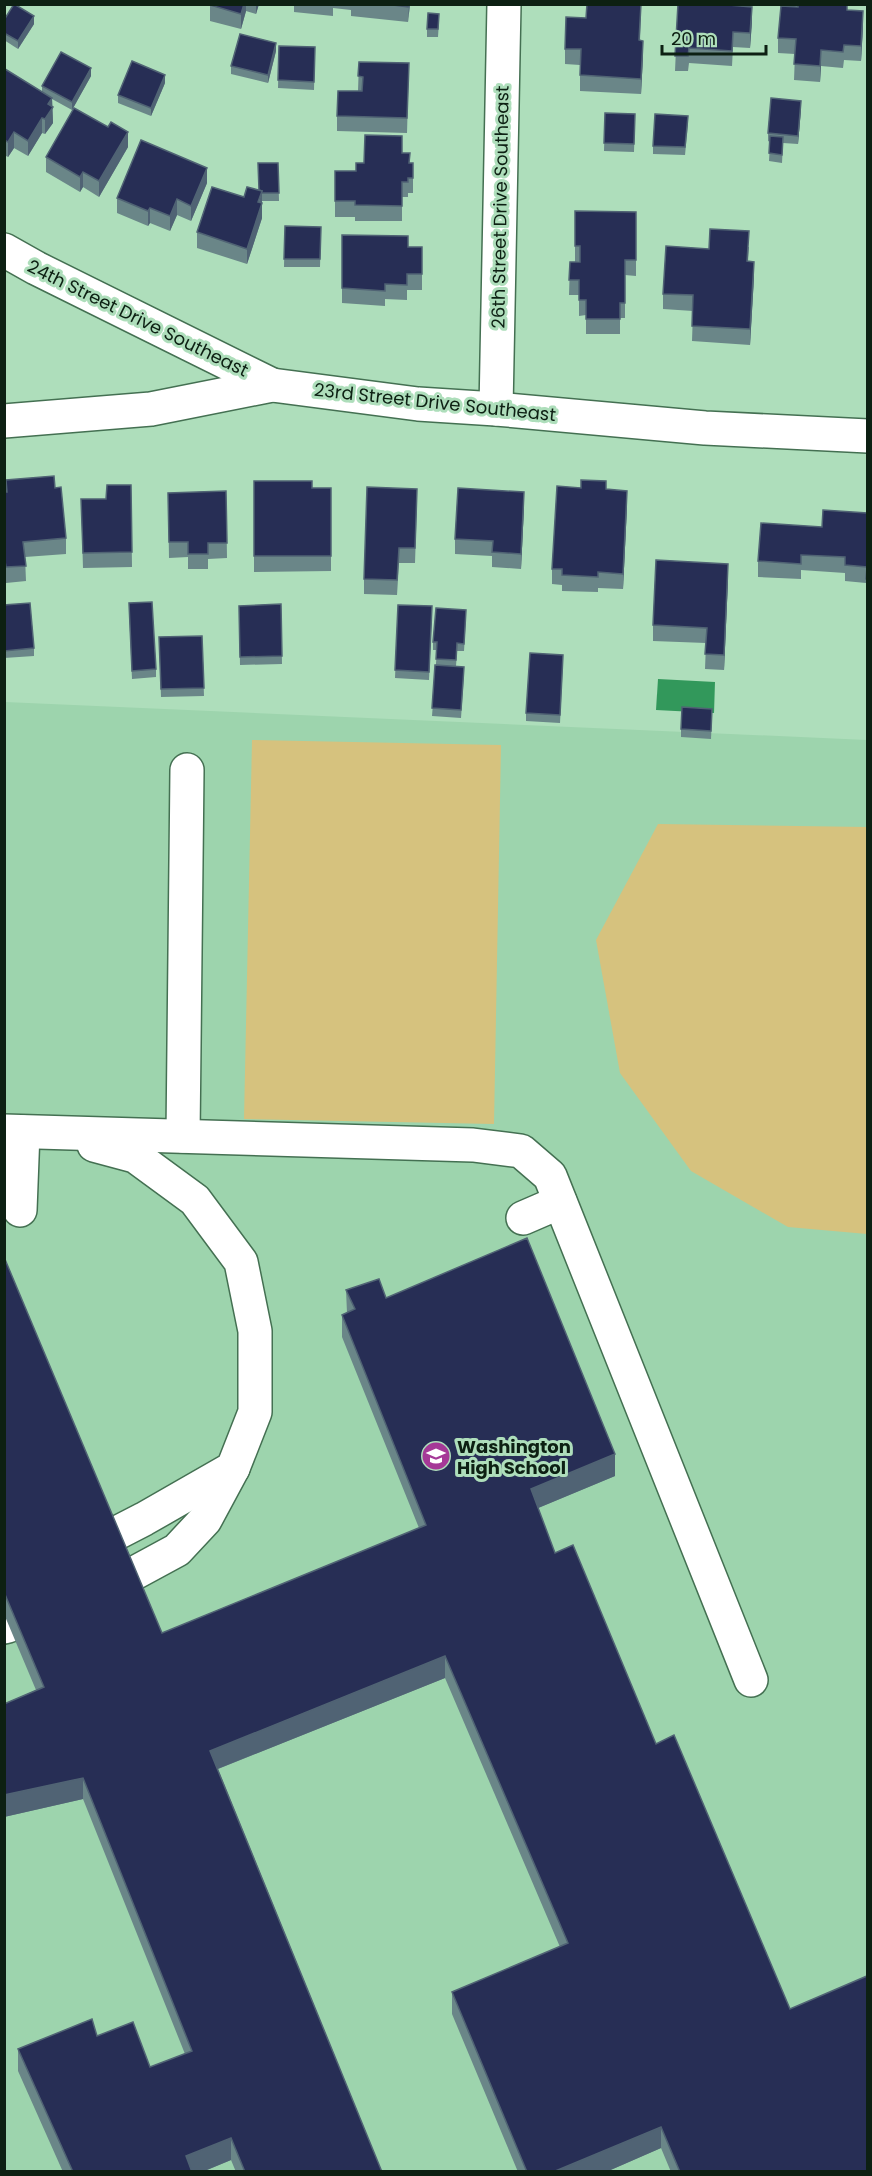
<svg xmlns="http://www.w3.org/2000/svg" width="872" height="2176" viewBox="0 0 872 2176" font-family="Poppins,sans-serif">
	<rect width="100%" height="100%" fill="#aedebb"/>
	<polygon fill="#9dd4ad" points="5,702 867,740 867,2171 5,2172"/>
	<g fill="#d6c27e">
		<polygon points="252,740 501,745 494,1124 244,1119"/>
		<polygon points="658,824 867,827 867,1234 788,1227 691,1171 620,1073 596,940"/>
	</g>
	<polygon fill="#32985b" points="658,679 715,682 714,713 656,710"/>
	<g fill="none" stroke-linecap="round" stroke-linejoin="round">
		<g stroke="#447052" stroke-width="36">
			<g id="minor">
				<polyline points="4,250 36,268 272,385"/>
				<polyline points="496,409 504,4"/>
				<polyline points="4,421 151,409 272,385 418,404 496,409 705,428 868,436"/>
				<polyline points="4,1131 473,1145 521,1151 550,1176 751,1680"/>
				<polyline points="183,1136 187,770"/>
				<polyline points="94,1145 135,1156 195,1200 241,1262 255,1331 255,1412 233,1468 144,1519 113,1535"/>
				<polyline points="20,1210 23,1132"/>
				<polyline points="523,1218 560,1202"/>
				<polyline points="129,1576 177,1550 205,1520 233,1468"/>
				<polyline points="4,1627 8,1626"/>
			</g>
		</g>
		<use href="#minor" stroke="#fff" stroke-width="33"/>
	</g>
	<g fill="#6a8688">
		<polygon points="207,4 259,4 256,14 246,11 241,29 210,21 210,5"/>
		<polygon points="294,4 410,4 408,22 351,16 351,10 333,8 333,16 294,12"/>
		<polygon points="678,4 752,22 750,48 733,47 732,66 689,63 688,71 675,71"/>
		<polygon points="847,10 863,27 861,61 844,60 843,68 821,66 820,82 794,80 795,54 778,53 778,38"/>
		<polygon points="586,18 641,18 640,40 643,56 641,94 580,91 580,65 565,64 565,49"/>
		<polygon points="4,20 34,24 18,49 4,40"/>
		<polygon points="439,22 438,37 427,37 427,29"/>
		<polygon points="279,46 315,47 314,90 278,88"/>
		<polygon points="276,51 268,83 231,74 231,66"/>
		<polygon points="359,62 409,63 407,133 337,131 337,116 358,91"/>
		<polygon points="4,69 42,92 42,86 91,76 72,110 52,99 53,123 45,134 42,133 28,156 14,148 8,157 4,155"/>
		<polygon points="165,83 151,116 118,103 118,95"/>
		<polygon points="801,109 798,144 783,143 782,163 769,161 770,142 768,141 768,133"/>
		<polygon points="605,113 635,114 634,152 604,151"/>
		<polygon points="688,124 685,155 653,154 653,146"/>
		<polygon points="108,127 128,147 99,197 83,187 80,192 46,172 46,157"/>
		<polygon points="402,153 410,163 413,163 413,193 408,193 408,197 402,197 402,221 355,221 355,217 335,217 335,171 356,171 364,163"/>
		<polygon points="278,163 279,201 262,201 262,218 247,264 197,248 197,232 244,197 259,190"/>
		<polygon points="207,183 191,221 177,215 170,231 150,223 148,226 117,213 117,198"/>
		<polygon points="575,211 636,212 636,276 625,275 625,318 620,318 620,334 586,334 586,315 579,316 579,295 569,295 570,262 580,262 580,261 575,262"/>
		<polygon points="285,226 321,227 320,267 284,267"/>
		<polygon points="342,235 408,247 422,247 422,290 407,290 407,300 385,299 385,306 342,303"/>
		<polygon points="749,247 748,261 754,277 750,345 692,341 693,311 663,309 663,294 709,249"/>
		<polygon points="6,480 55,488 66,538 66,554 25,557 26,581 6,583 4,571 4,492 6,492"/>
		<polygon points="254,481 312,488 331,488 331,571 254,572"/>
		<polygon points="131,485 132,567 83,568 81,499 106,499"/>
		<polygon points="606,489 627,506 623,589 598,588 598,592 562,591 562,585 552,584 552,569"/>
		<polygon points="226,491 227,558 208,559 208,569 188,569 188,557 169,558 168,493"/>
		<polygon points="417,504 415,563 399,563 397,595 364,594 364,579"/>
		<polygon points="524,507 521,569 492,567 492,556 455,554 455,539"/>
		<polygon points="867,513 867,595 866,595 866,583 845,581 845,573 801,570 801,579 758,577 758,561 822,527"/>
		<polygon points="728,579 724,670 705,669 706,643 653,641 653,625"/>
		<polygon points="281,604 282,664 240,665 239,606"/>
		<polygon points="4,605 34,648 34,656 4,658"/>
		<polygon points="398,605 432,614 429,680 395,678"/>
		<polygon points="129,611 156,669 156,677 132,679"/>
		<polygon points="466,618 464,651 457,651 456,666 464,675 461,718 432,716 437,650 433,650 433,642"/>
		<polygon points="202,636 204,696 161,697 159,637"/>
		<polygon points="563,663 560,723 526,721 526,713"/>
		<polygon points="712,717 711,739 681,737 681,729"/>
		<polygon points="4,1257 162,1633 419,1528 342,1337 342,1315 347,1313 346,1290 386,1298 615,1476 538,1508 555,1553 656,1744 790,2009 867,2172 671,2172 661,2148 606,2172 518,2172 452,2014 452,1992 560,1947 445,1678 218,1769 382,2172 236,2172 231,2160 202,2172 63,2172 18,2071 18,2049 97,2036 150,2067 185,2054 83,1799 4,1817 4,1704 36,1690 4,1614"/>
	</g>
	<g fill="#506374">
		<polygon points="244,4 246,4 246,11 241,29 241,14"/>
		<polygon points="256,4 259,4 256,14"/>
		<polygon points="409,4 410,4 408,22"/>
		<polygon points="752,7 752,22 750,48 750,33"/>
		<polygon points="863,11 863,27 861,61 861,46"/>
		<polygon points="34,16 34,24 18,49 18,41"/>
		<polygon points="643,41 643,56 641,94 641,79"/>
		<polygon points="276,43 276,51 268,83 268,75"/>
		<polygon points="821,50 821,66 820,82 820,66"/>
		<polygon points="91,68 91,76 72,110 72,102"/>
		<polygon points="165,75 165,83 151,116 151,108"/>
		<polygon points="52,98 53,123 45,134 45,119 48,104"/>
		<polygon points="801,101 801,109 798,144 798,136"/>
		<polygon points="42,118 42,133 28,156 28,141"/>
		<polygon points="14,132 14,148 8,157 8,142"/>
		<polygon points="128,132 128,147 99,197 99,181"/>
		<polygon points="207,168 207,183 191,221 191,206"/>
		<polygon points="83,172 83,187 80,192 80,177"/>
		<polygon points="262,191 262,218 247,264 247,249"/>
		<polygon points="177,199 177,215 170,231 170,216"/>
		<polygon points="150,208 150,223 148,226 148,211"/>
		<polygon points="754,262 754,277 750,345 750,329"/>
		<polygon points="627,491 627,506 623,589 623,574"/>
		<polygon points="524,492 524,507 521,569 521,554"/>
		<polygon points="728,564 728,579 724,670 724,655"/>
		<polygon points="615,1454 615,1476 531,1511 531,1489"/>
		<polygon points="445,1656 445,1678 210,1772 210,1751"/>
		<polygon points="83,1778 83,1799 4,1817 4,1795"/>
		<polygon points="661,2127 661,2148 606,2172 553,2172"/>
		<polygon points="231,2138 231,2160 202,2172 186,2172 186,2156"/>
	</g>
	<g fill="#272e55" stroke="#506374" stroke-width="1.5">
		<polygon points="14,4 34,16 18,41 4,33 4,20"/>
		<polygon points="210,4 244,4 241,14 210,5"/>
		<polygon points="385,4 409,4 408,7"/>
		<polygon points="587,4 641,4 639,40 643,41 641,79 580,75 581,49 565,49 566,17 586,18"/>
		<polygon points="678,4 717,4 752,7 750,33 733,32 732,51 689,48 688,56 675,56"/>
		<polygon points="798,4 847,5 847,10 863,11 861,46 844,45 843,52 821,50 820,66 794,64 796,39 778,38 781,6 798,7"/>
		<polygon points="428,13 439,14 438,29 427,29"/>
		<polygon points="240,34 276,43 268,75 231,66"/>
		<polygon points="279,46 315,47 314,82 278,80"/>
		<polygon points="61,52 91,68 72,102 42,86"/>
		<polygon points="132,61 165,75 151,108 118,95"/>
		<polygon points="359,62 409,63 407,118 337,116 338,91 362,91 363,77 358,76"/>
		<polygon points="5,69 52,98 48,104 53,107 45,119 42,118 28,141 14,132 8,142 4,140"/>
		<polygon points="771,98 801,101 798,136 768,133"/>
		<polygon points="74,108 108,127 111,122 128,132 99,181 83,172 80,177 46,157"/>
		<polygon points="605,113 635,114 634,144 604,143"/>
		<polygon points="655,114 688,116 685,147 653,146"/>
		<polygon points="365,135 402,136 402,153 410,153 409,163 413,163 413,178 408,178 408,182 402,182 402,206 355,205 355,201 335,201 335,171 356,171 356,163 364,163"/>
		<polygon points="770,136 783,137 782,155 769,153"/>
		<polygon points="141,140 207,168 191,206 177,199 170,216 150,208 148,211 117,198"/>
		<polygon points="258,163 278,163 279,193 261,193 262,191 259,190"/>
		<polygon points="212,187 244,197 247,187 262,191 258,202 262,203 247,249 197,232"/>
		<polygon points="575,211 636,212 636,260 625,260 625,303 620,303 620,319 586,319 586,300 579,300 579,280 569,280 570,262 580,262 580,246 575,246"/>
		<polygon points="285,226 321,227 320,259 284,259"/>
		<polygon points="710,229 749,231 747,261 754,262 750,329 692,326 693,295 663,294 666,246 709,249"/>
		<polygon points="342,235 408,236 408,247 422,247 422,274 407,274 407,285 385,284 385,291 342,288"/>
		<polygon points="54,476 55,488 61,487 66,538 23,542 26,566 6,567 4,556 4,492 7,492 6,480"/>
		<polygon points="581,480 606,481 606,489 627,491 623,574 598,572 598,577 562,575 562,569 552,569 557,486 581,488"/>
		<polygon points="254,481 312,481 312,488 331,488 331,556 254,556"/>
		<polygon points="107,485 131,485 132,552 83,553 81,499 106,499"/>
		<polygon points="367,487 417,489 415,548 399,548 397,580 364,579"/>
		<polygon points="458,488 524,492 521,554 492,552 493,541 455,539"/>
		<polygon points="226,491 227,543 208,543 208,554 188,554 188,542 169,542 168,493"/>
		<polygon points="823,510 867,513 867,580 866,579 867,567 845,565 845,557 801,555 801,564 758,561 761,523 822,527"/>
		<polygon points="656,560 728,564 724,655 705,654 707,628 653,625"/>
		<polygon points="152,602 156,669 132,671 129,603"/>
		<polygon points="30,603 34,648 4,651 4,605"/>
		<polygon points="281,604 282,656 240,657 239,606"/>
		<polygon points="398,605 432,606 429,672 395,670"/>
		<polygon points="436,608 466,610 464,644 457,643 456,660 436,659 437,642 433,642"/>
		<polygon points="202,636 204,688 161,689 159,637"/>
		<polygon points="530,653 563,655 560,715 526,713"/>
		<polygon points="435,665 464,667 461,710 432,708"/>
		<polygon points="682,707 712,709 711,731 681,729"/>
		<polygon points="527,1238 615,1454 531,1489 555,1553 573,1545 656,1744 674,1735 790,2009 867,1976 867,2172 680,2172 661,2127 553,2172 527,2172 452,1992 568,1943 445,1656 210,1751 382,2172 245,2172 231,2138 186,2156 192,2172 73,2172 18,2049 92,2019 97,2036 133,2022 150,2067 192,2051 83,1778 4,1795 4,1704 44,1687 4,1592 4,1257 162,1633 426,1525 342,1315 355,1309 346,1290 379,1279 386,1298"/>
	</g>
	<defs>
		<g id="school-disc" transform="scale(1.5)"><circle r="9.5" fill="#a53897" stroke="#aedebb"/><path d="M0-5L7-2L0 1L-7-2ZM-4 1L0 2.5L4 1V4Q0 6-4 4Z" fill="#fff"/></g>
	</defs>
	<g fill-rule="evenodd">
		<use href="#school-disc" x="436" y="1456"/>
	</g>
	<g text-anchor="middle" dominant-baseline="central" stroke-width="6" stroke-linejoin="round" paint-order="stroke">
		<g font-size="18" fill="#0d2013" stroke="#aedebb">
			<text transform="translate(500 207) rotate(-89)">26th Street Drive Southeast</text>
			<text transform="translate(138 318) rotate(26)">24th Street Drive Southeast</text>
			<text transform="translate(435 402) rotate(6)">23rd Street Drive Southeast</text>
		</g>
		<g font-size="18" font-weight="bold" fill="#0d2013" stroke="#aedebb" text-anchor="start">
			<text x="457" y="1446">Washington<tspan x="457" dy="21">High School</tspan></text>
		</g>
	</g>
	<rect width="872" height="2176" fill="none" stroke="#0d2013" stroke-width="12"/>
	<path d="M662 45v9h104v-9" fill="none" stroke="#0d2013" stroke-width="3"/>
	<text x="671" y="45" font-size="18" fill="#0d2013" stroke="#aedebb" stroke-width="4.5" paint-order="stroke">20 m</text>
</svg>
